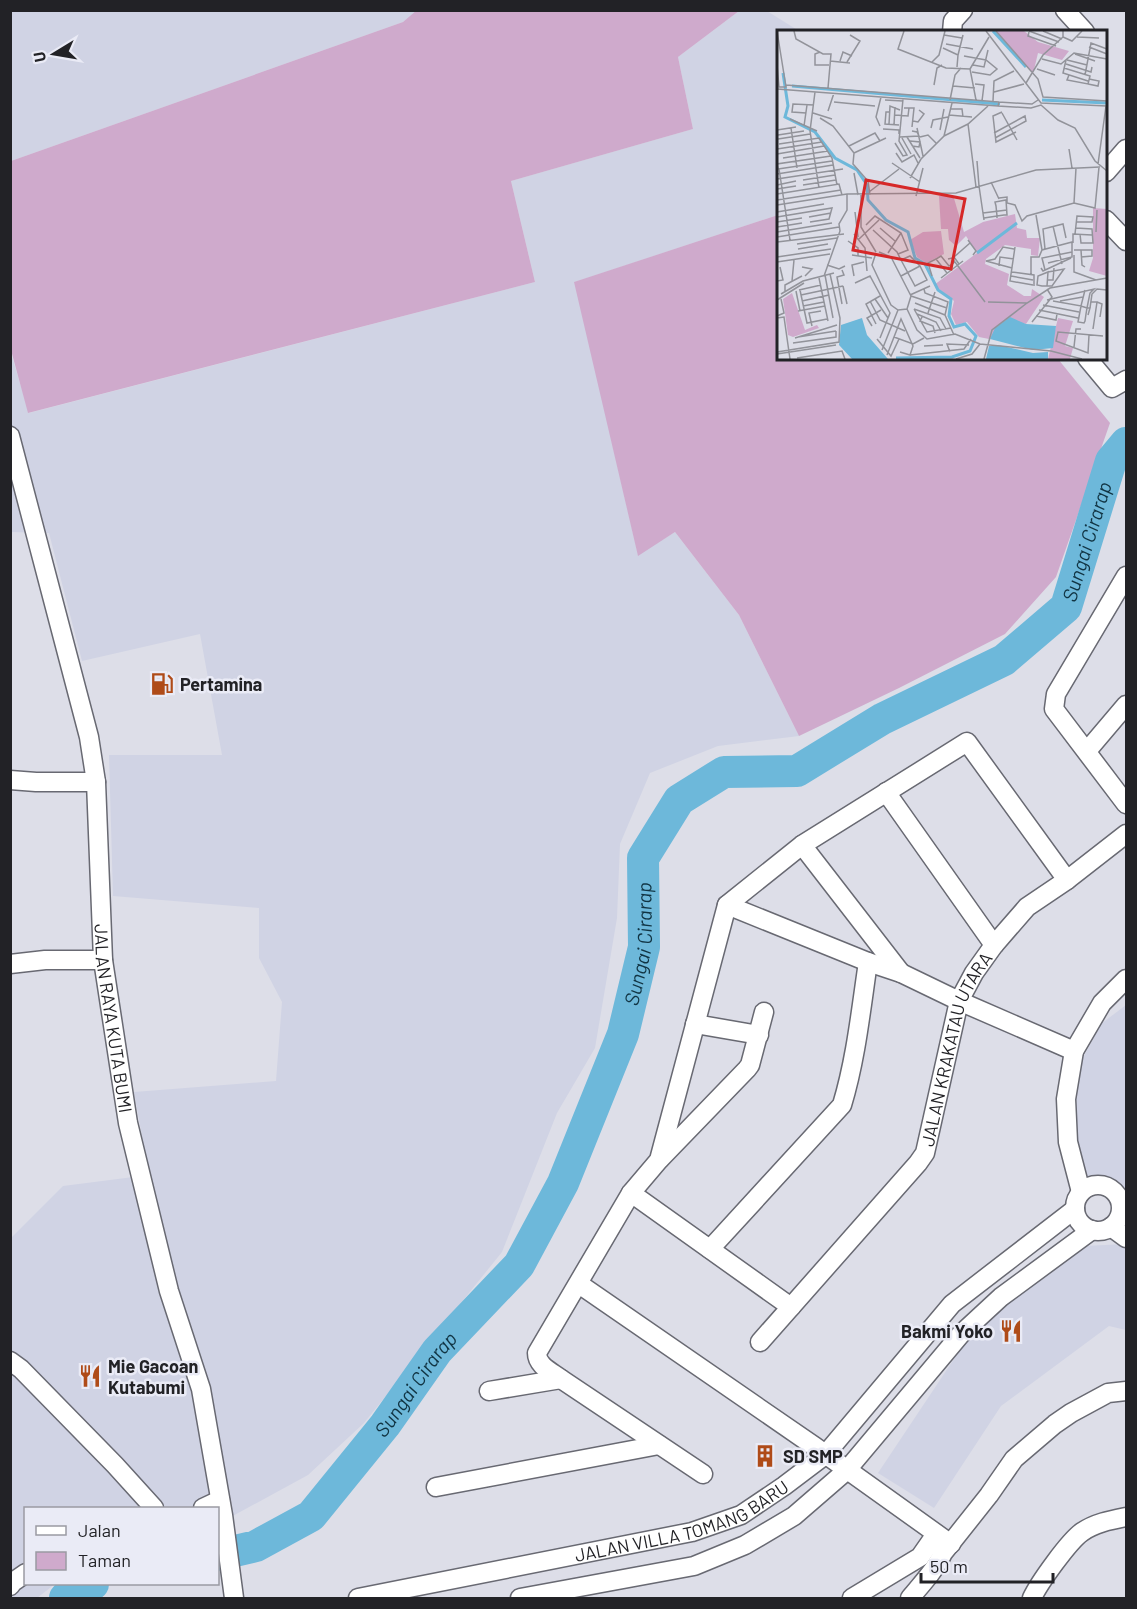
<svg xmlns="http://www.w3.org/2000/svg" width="1137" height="1609" viewBox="0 0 1137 1609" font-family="Barlow,sans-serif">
	<rect width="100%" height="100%" fill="#dddee8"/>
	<g fill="#d0d3e4">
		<polygon points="10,11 417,11 403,22 11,161"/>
		<polygon points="739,11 767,11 799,31 778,32 778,215 575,282 638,555 675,532 739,615 799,736 718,746 650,773 620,844 617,918 595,1048 557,1113 502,1252 364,1423 308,1475 218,1524 218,1508 26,1508 26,1584 55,1584 37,1598 11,1598 11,1238 63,1186 149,1175 134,1092 276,1081 282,1002 259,958 259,908 113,896 109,755 222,755 200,634 82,661 49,533 11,532 10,350 29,413 535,282 511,181 693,129 678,57"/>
		<polygon points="1126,1005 1126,1218 1073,1161 1068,1086 1101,1024"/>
		<polygon points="1126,1244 1126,1330 1109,1326 1001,1406 934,1508 878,1473 982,1317 1084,1246"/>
	</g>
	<g fill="#cfaacc">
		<polygon points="417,10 739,11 678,57 693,129 511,181 535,282 28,413 11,350 11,161 403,22"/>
		<polygon points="778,215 778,358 1058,359 1110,423 1056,577 1005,634 899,688 799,736 739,615 675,532 638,556 574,282"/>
	</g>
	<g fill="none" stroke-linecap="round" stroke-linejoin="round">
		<g stroke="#6db8da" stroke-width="32">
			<path id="s1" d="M218 1555 256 1546 311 1516 385 1425 437 1351 519 1265 563 1183 623 1034 644 947 643 858 679 800 724 772 797 771 882 719 1004 660 1066 607 1111 461 1126 443"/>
			<polyline points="65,1598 74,1588 93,1584"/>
		</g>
		<g stroke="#686972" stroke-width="21">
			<g id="minor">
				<polyline points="1065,10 1085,32"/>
				<polyline points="952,32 953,21 963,10"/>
				<polyline points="1106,172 1126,149"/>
				<polyline points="1106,220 1126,241"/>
				<polyline points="1087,358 1112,388 1126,380"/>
				<path id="s2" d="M10 436 89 737 96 782 103 960 128 1123 169 1291 201 1389 223 1515 234 1598"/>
				<polyline points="1126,576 1056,694 1054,709 1126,804"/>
				<polyline points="1087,751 1126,705"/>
				<polyline points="10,780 36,782 96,782"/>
				<polyline points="886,792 994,945"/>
				<polyline points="802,845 901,973"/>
				<polyline points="727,905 868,962 901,973 959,1001 1074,1051"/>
				<polyline points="10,964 45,960 103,960"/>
				<polyline points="695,1024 759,1035"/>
				<polyline points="660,1159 747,1069 750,1065 764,1012"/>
				<circle cx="1098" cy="1208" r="23"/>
				<polyline points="1081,1192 1068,1142 1066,1099 1074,1051 1102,1003 1126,979"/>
				<polyline points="631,1193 791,1307"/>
				<polyline points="1111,1227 1126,1238"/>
				<path d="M710 1249 842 1105C856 1059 861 1009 868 962"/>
				<polyline points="579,1284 814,1446 951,1544"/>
				<path id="s3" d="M760 1342 918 1163 925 1153 959 1001 974 973 994 945 1027 907 1067 880 1126 834"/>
				<polyline points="10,1361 21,1369 115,1465 154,1508"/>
				<polyline points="489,1391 561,1379"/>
				<path d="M703 1474 561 1379C552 1372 537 1366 537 1353L631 1193 659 1160 727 905 802 845 967 742 1067 880"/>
				<polyline points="436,1487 659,1445"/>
				<polyline points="203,1508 220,1500"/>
				<polyline points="10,1586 13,1582 26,1573"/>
				<path id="s4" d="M358 1598 692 1532 741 1515 784 1486 825 1455 952 1304 1075 1209"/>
				<polyline points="520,1598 694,1566 745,1545 794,1516 846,1471 961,1334 1001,1297 1092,1230"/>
				<polyline points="852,1598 920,1557 936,1534"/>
				<path d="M910 1598C922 1584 935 1570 943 1553L989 1495 1014 1459 1055 1424 1071 1413 1108 1393 1126 1391"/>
				<path d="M1032 1598C1039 1583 1069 1541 1082 1532 1095 1523 1111 1520 1126 1517"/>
			</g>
		</g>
		<use href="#minor" stroke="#fff" stroke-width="18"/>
	</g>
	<defs>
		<g id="fuel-bare" transform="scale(1.8)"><path d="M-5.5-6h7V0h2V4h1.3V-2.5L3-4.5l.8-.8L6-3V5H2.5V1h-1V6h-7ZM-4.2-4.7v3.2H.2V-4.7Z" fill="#af4b18" stroke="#eaebf6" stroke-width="2.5" paint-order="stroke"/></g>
		<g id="restaurant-bare" transform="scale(1.8)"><path d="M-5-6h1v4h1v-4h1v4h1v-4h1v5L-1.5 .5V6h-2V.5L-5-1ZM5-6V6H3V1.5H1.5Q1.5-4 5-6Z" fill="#af4b18" stroke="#eaebf6" stroke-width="2.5" paint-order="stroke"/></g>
		<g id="building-bare" transform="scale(1.8)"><path d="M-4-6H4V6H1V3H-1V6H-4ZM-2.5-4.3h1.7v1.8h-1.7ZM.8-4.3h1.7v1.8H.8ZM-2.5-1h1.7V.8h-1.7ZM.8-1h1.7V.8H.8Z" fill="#af4b18" stroke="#eaebf6" stroke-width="2.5" paint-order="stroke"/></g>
	</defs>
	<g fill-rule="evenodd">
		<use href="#fuel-bare" x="162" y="684"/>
		<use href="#restaurant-bare" x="1011" y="1331"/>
		<use href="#restaurant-bare" x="90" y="1376"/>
		<use href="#building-bare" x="765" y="1456"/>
	</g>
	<g text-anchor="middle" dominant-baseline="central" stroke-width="5" stroke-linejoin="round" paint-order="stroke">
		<g font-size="18" font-weight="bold" fill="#222226" stroke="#eaebf6" text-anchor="start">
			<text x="180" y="684">Pertamina</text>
			<text x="993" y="1331" text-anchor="end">Bakmi Yoko</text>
			<text x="108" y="1366">Mie Gacoan<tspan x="108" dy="21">Kutabumi</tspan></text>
			<text x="783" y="1456">SD SMP</text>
		</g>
		<g font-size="18" fill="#222226" stroke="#eaebf6">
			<text stroke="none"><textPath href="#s2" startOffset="594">JALAN RAYA KUTA BUMI</textPath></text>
			<text stroke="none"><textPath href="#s3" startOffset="360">JALAN KRAKATAU UTARA</textPath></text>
			<text stroke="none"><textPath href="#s4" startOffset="334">JALAN VILLA TOMANG BARU</textPath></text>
		</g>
		<g font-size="20" font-style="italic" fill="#113443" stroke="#eaebf6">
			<text stroke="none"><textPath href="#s1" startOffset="1440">Sungai Cirarap</textPath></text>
			<text stroke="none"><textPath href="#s1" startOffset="774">Sungai Cirarap</textPath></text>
			<text stroke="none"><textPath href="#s1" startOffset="270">Sungai Cirarap</textPath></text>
		</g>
	</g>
	<g transform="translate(777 30)">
		<rect width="330" height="330" fill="#dddee8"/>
		<path d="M217 1H247L261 12 292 21 285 30 261 23 256 44ZM176 165 187 202 206 192 238 184 240 198 249 200 250 208H263L261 226 254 225V219L228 215 209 229 208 234 232 244 230 255 247 266H254L255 259 267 267 249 294 239 292 212 309 202 307 190 292 179 295 174 284 177 271 157 255 200 223 189 206 179 216 172 210 171 199H164L162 166ZM316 178 330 179V246L312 241 316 228ZM164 201 167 224 149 233 140 227 133 210 146 202ZM15 263 28 300 40 295 42 298 16 307 11 305 6 269ZM281 288 296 291 288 316 296 318 293 329H271Z" fill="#cfaacc"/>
		<path d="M233 287 249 294 279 296 276 318 256 320 213 309 218 298ZM85 288 90 305 111 329H75L62 315 64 295ZM221 315 256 323 271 322V329H209L212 316Z" fill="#6db8da"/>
		<path fill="none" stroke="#6db8da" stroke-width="3" d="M216 1 249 37M6 43 11 76 8 87 38 102 58 128 80 140 90 155 91 170 109 190 131 202 138 228 148 234 161 260 174 269 172 286 177 297 188 294 199 306 193 321 175 327 119 328M15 56 223 74M265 70 330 73M200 223 240 193"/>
		<path fill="none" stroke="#92939a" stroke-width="1.5" d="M17 1 19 9 46 24H54L51 58M127 1 121 19 169 38 193 39M209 1 264 73 330 76M219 1 261 49 266 67 330 71M252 1 282 12M266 1 285 9M252 2 251 6 279 16M167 5 185 8M286 7 295 11 305 1M300 7 322 8M169 14 196 19M312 17 330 24M166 18 181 25 180 37M43 22 38 24V35H52M298 24 318 31M181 25 186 5M187 26 209 30 220 39 213 45 195 42M265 29 284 34 297 23 330 29M289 30 286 43 311 51M290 30 310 35M53 31 73 33M63 31 66 22 75 26M70 32 83 11 73 5M155 32 162 25 168 1M289 34 314 42 315 37M0 35 2 57H9L0 1M196 35 207 37 211 20M287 38 313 46 311 54 290 50 292 45M260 39 278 45M308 45 314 13 330 19M249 53 266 25 286 7V1M198 54 207 55 205 71M311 54 321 56 322 51 312 49M9 55 222 72M157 55 160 38 165 35M176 56 198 58M0 59 221 76M38 62 33 101 42 158M217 62 247 54M108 70 126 71M173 70 178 45 184 38M199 70 193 39 212 7M261 70 255 74 222 72 221 76 254 78 264 75 281 90 298 98 318 131 330 141M216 71 217 51 237 41M57 72 98 76M132 78H137L135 97M174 79H185L186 87M51 81 57 63M113 82H109L108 94 122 95M225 82 216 86 219 112 239 102M29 83 15 82 16 74 37 75M36 83 55 89M225 83 240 110M118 85 131 86 132 78H127M172 85 195 87M43 88 56 96 77 123 76 134 91 151 93 165M13 89 40 101M136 91 141 92 147 84 142 80M112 94 113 76 123 80M191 94 199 157M117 95 118 77M27 96 30 75M103 96 99 87 104 67M14 98 20 138M140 98 146 126M154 98 156 90 171 87M106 99 122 100V104M0 100 19 97M163 100 167 79M217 103 248 86 249 91 218 108M1 105 27 101M167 106 191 94 211 76M123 107 142 106 140 102 135 101M130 107 143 128M143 107 151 105 159 113M125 108 134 124M1 109 33 104M133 111 143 112 142 117 135 116M118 113 126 126 130 125 122 111 126 69M2 114 42 108 55 128 60 155M72 116 98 103 103 111M0 119 45 112M292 119 295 138M77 123 109 108M119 123 125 132 137 125 141 133M0 124 47 116M6 128 51 121M200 131 202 156M115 133 143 152M321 134 329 76M1 139 0 134 54 126M1 139 55 131M2 139 13 210M77 143 81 165M0 144 56 135M133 148 144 129 167 106 175 73M0 149 66 139M26 150 58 145M214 152 222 169M0 155 19 151M26 155 59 150M202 156 207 190M0 159 19 156M92 162 122 139M0 164 62 154 65 165M84 165V197L99 222M139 166 146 138M222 168 230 167V173L238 175 245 191 250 186 297 173 318 178 322 137M0 170 64 160M297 173 299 138M0 175 70 164 179 163 259 140 323 137M0 182 47 174M78 182 81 207M206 183 230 180M259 185 265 220M0 187 55 178 52 189 33 192M32 187 54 183M207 188 220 186 227 185H230L229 170 218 172 219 176 220 186V188M0 192 25 188M89 195 98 186 124 203 131 220 121 224M276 196 285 234M0 197 25 193M103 198 118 211M299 198 315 199 316 213H304L303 204M96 200 120 222 124 230 138 256 150 250 143 236 133 226 124 230M0 202 55 193M319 202 320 180M77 204 88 218 90 241M298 204 300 186 316 187 315 192H299M0 207 62 197M82 209 102 190M191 210 199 221 196 225M71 211 81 218V226M0 212 67 204M296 213V204L315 205M20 214 60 208M238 217 233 251 256 255M21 219 51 214M268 219 266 199 286 194 289 208M297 220H315V226L304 227M304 220 305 235 308 237M99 223 95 235 114 275 121 280 130 279 134 266 114 227 102 222M111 223 124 203M75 225 95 228M297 225V242L319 250M0 227 54 219M171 229 175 228 208 272M0 232 53 224M182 234 177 227 193 213M50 235 62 239 68 236M222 236 223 227 237 229M25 237 35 239 28 246M235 238 209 231 218 229 226 217 237 219M264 238 266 241 294 228M268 240 265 228 295 222M235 242 257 245V256M170 243 159 229 164 226 172 236 178 232M254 244V227H262L265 220 295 212V227L271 233M48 245 56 288M47 246 63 201 62 194 70 180V164M77 246 75 235 87 232M124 246 143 236M155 246 151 233 159 229M234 246 256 250M42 248 51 291M164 248 186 231M270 250H276L277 238M0 251 6 250 3 237M15 251 17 230M78 253 93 246 113 283 103 308M66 256 70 274M270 256 271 242 261 246 260 255 265 256H275L287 239 271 242M147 259 148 263 171 272 168 285M22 260 44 255M23 260 30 293 50 289M8 261V255L25 246M19 261 23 281M4 264 26 251 57 243M24 265 66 256M133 265 153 256M134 266 170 278M98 269 111 288M0 270 27 253M270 270 317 259 313 263 310 278 309 284 308 291 307 293 301 292 304 276 310 278H313L311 285M25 271 52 265M93 271 103 290 128 301M276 271 304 276 308 260M283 271 306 267M211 272 250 273M314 272H320L316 299M320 272 325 274 323 287M138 273 168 285M65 274 60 247 67 245 65 240M266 275 302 282M26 276 47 272M313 278 315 264 320 259 330 260M130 279 140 300 150 309 178 304 203 314 274 321 305 329M137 279 150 302 174 298M137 279 163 288 169 299M262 280 301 288M21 281 48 276M151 283 158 262M140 284 159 292 164 301M168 285 177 305M0 286 7 283 4 269M259 286 279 290 280 284M145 287 143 291 156 296 158 303M0 288 7 287 13 329M255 292 275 267 270 259M99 294 89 274 103 266M35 296 32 283 44 281M95 296 90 288 104 280M312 305 311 323 279 311 281 302 326 306M21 307 59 301M117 307 136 314 147 308M18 308 60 295M100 309 114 326 122 309M16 313 59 307V301M147 316 166 315M297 317 299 299H304M105 320 121 280M0 322 62 312 63 288 53 244M173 322 170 314 192 315M0 324 59 315M110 325 124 289 136 316 133 325 123 322M133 325 187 319 194 309M20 328 65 321 68 329M179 329 195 324 203 314M207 329 215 300 250 273 273 258 330 248"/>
		<path fill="#d62828" fill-opacity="0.15" stroke="#d62828" stroke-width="3" d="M89 150 188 169 174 239 76 220Z"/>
		<rect width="330" height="330" fill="none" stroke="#222226" stroke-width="3"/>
	</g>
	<rect width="1137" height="1609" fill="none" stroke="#222226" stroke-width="24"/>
	<rect x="24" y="1507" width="195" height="78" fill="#eaebf6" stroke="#9a9ba3" stroke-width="1.5"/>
	<rect x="36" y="1526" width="30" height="9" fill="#ffffff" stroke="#9a9ba3" stroke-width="1.5"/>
	<text x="78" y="1537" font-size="18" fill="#222226">Jalan</text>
	<rect x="36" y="1552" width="30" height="18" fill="#cfaacc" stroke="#9a9ba3" stroke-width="1.5"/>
	<text x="78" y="1567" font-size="18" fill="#222226">Taman</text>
	<g transform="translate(54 54) rotate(259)" stroke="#eaebf6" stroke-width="4.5" paint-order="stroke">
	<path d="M0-4.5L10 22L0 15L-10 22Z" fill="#222226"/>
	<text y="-9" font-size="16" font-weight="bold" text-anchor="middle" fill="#222226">U</text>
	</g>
	<path d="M921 1573v9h132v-9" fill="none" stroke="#222226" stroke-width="3"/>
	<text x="930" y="1573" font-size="18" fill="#222226" stroke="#eaebf6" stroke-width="4.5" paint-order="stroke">50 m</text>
</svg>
